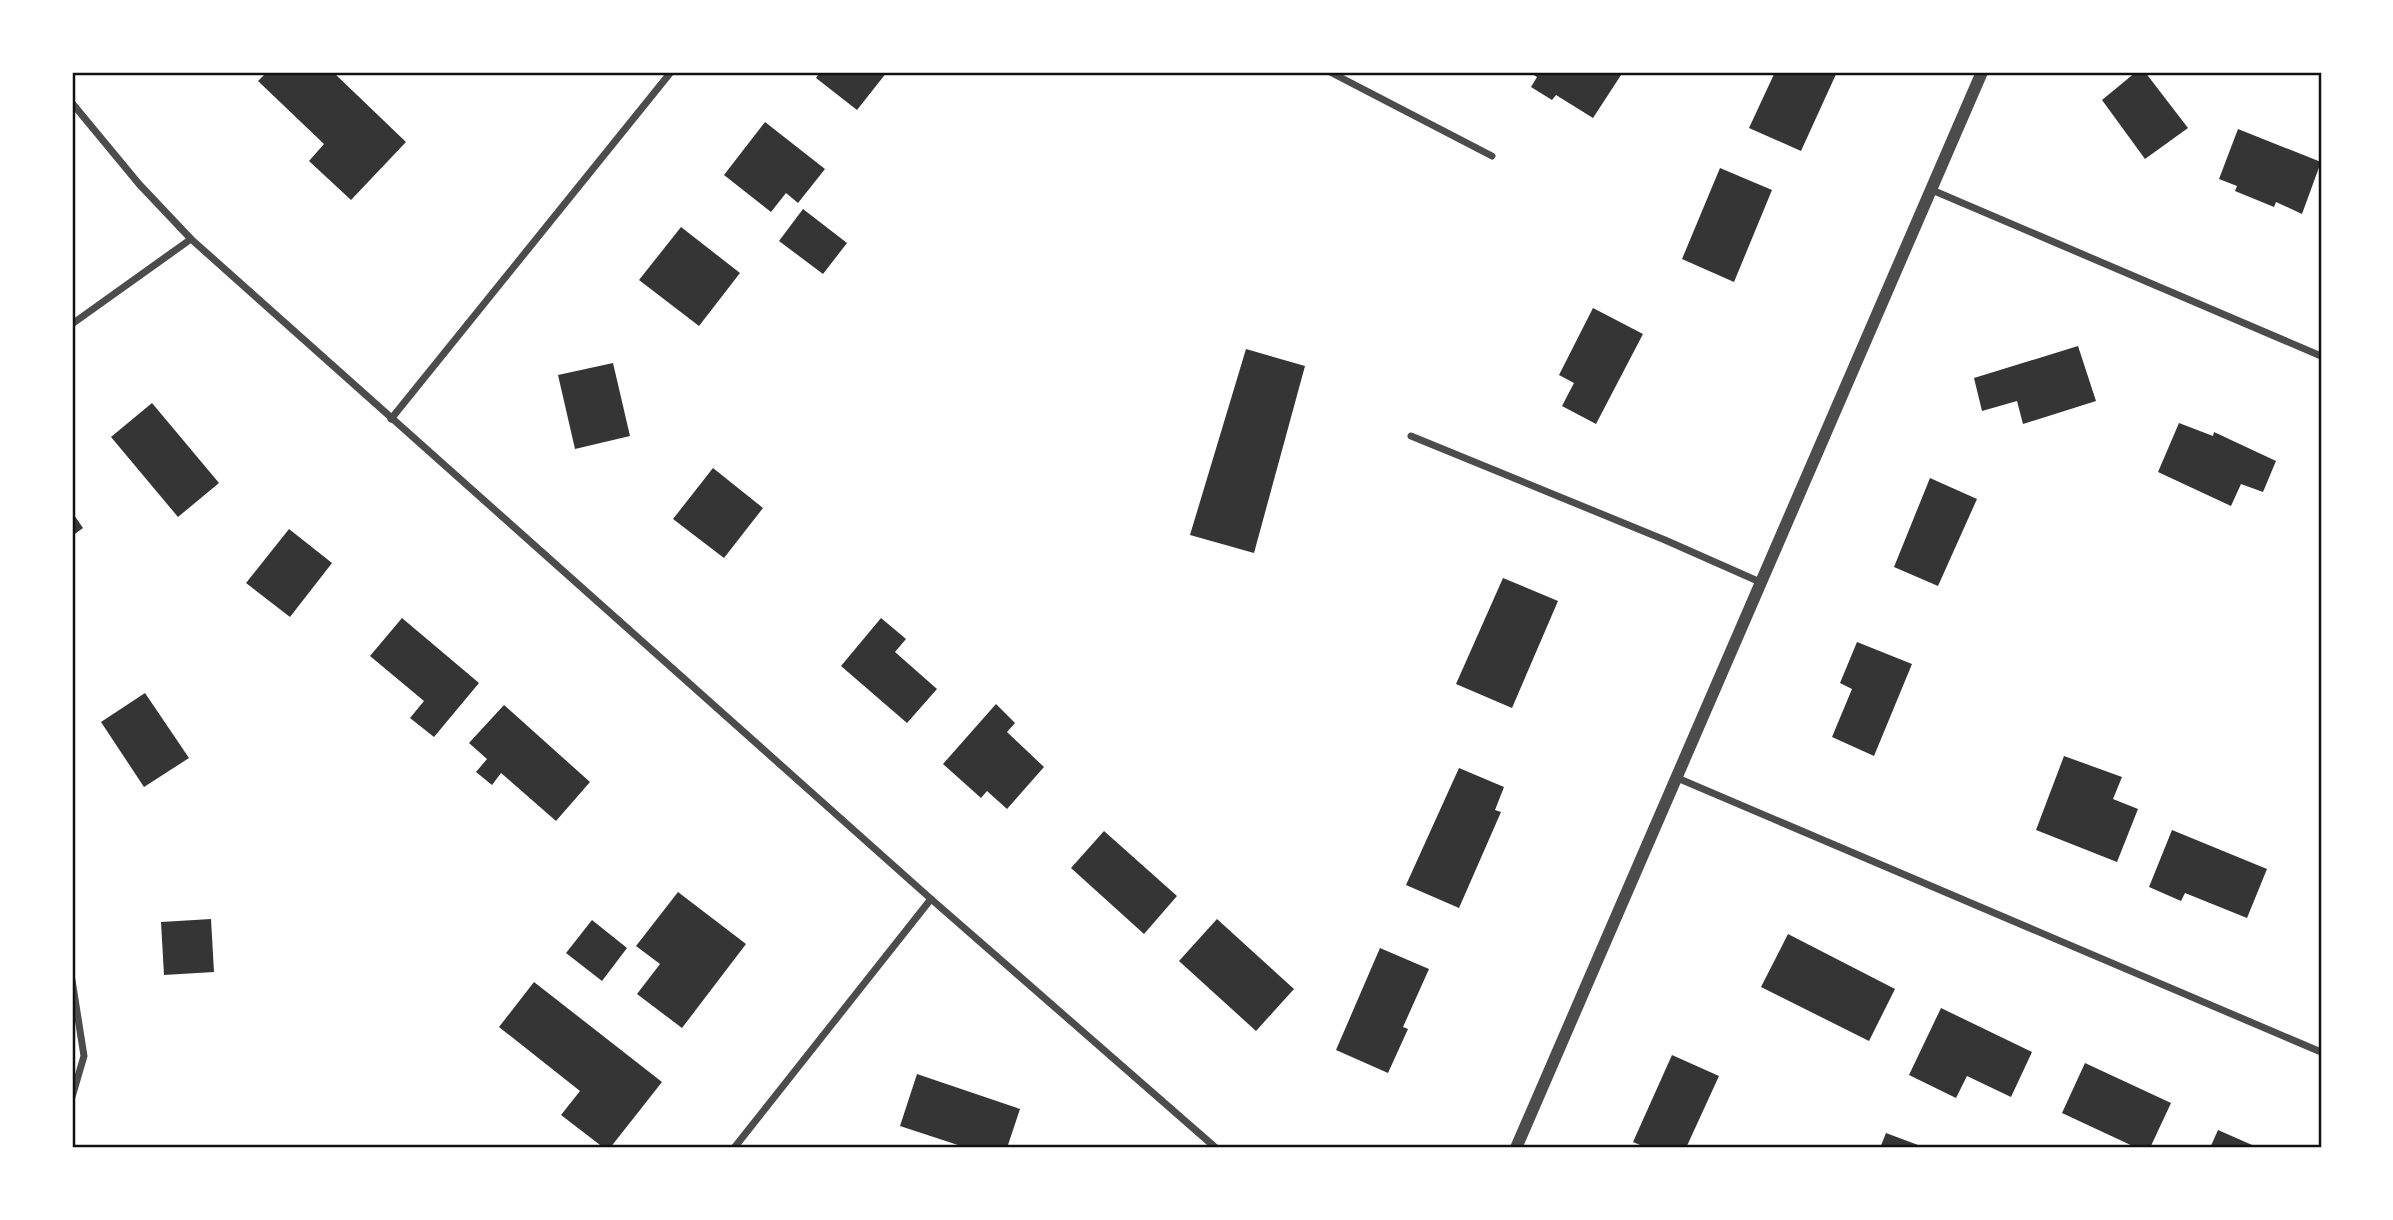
<svg xmlns="http://www.w3.org/2000/svg" width="2393" height="1220" viewBox="0 0 2393 1220" font-family="Manrope,sans-serif">
	<rect width="100%" height="100%" fill="#fff"/>
	<g fill="#353535">
		<polygon points="267,72 333,72 406,142 351,200 309,161 324,144 258,81"/>
		<polygon points="820,72 887,72 857,110 816,78"/>
		<polygon points="1529,72 1623,72 1593,118 1556,95 1552,100 1531,87 1537,77"/>
		<polygon points="1775,72 1837,72 1801,151 1749,128"/>
		<polygon points="2136,72 2145,72 2188,128 2145,159 2102,100"/>
		<polygon points="765,122 825,169 798,203 786,193 771,212 724,175"/>
		<polygon points="2238,129 2321,162 2302,214 2276,202 2274,207 2235,191 2237,186 2219,179"/>
		<polygon points="1720,168 1772,190 1734,282 1682,259"/>
		<polygon points="803,209 847,243 823,274 779,241"/>
		<polygon points="681,227 740,273 699,326 639,280"/>
		<polygon points="1593,308 1643,334 1596,424 1562,406 1574,383 1559,375"/>
		<polygon points="2078,346 2096,401 2023,424 2017,401 1982,411 1974,378"/>
		<polygon points="1246,349 1305,366 1254,553 1190,535"/>
		<polygon points="613,363 630,436 575,449 558,375"/>
		<polygon points="152,403 219,483 178,517 111,437"/>
		<polygon points="2179,423 2213,436 2214,432 2276,461 2263,492 2241,484 2231,506 2158,472"/>
		<polygon points="713,468 763,508 724,558 673,519"/>
		<polygon points="1930,478 1977,499 1938,586 1894,567"/>
		<polygon points="72,512 83,528 72,536"/>
		<polygon points="289,529 332,563 290,617 246,583"/>
		<polygon points="1503,578 1558,601 1512,708 1456,684"/>
		<polygon points="402,618 479,683 434,737 410,718 424,701 370,656"/>
		<polygon points="881,618 906,639 895,652 937,689 907,723 841,666"/>
		<polygon points="1857,642 1912,664 1874,756 1832,737 1852,689 1840,683"/>
		<polygon points="145,693 189,758 144,787 101,722"/>
		<polygon points="996,704 1015,723 1007,732 1044,767 1007,809 987,791 981,798 943,764"/>
		<polygon points="504,705 590,782 556,821 501,773 492,785 476,772 487,759 469,743"/>
		<polygon points="2064,756 2122,777 2113,799 2138,809 2117,862 2036,830"/>
		<polygon points="1459,768 1504,787 1495,810 1501,812 1459,908 1406,885"/>
		<polygon points="2172,830 2267,869 2247,918 2185,893 2181,901 2149,887"/>
		<polygon points="1104,831 1177,896 1144,934 1071,868"/>
		<polygon points="678,892 746,944 682,1028 637,994 660,964 636,946"/>
		<polygon points="211,919 214,972 164,975 161,922"/>
		<polygon points="1217,919 1294,989 1256,1031 1179,961"/>
		<polygon points="592,920 627,948 602,981 566,953"/>
		<polygon points="1788,934 1895,989 1869,1041 1761,987"/>
		<polygon points="1380,948 1429,969 1403,1027 1408,1029 1388,1073 1336,1050"/>
		<polygon points="534,982 662,1082 610,1148 604,1148 561,1115 580,1091 499,1027"/>
		<polygon points="1941,1008 2032,1052 2011,1097 1967,1076 1956,1098 1909,1075"/>
		<polygon points="1672,1055 1719,1076 1686,1148 1647,1148 1633,1142"/>
		<polygon points="2085,1063 2171,1103 2150,1148 2137,1148 2062,1113"/>
		<polygon points="917,1074 1020,1109 1007,1148 967,1148 900,1126"/>
		<polygon points="2218,1130 2259,1148 2210,1148"/>
		<polygon points="1886,1133 1926,1148 1880,1148"/>
	</g>
	<g fill="none" stroke-linecap="round" stroke-linejoin="round">
		<g stroke="#4c4c4c" stroke-width="7">
			<polyline points="1330,72 1492,156"/>
			<polyline points="72,103 139,184 191,239 931,899 1216,1148"/>
			<polyline points="1932,190 2321,356"/>
			<polyline points="72,324 191,239"/>
			<polyline points="391,419 671,72"/>
			<polyline points="1411,436 1665,540 1760,582"/>
			<polyline points="1675,777 2321,1052"/>
			<polyline points="72,980 84,1056 72,1097"/>
			<polyline points="734,1148 931,899"/>
		</g>
		<polyline stroke="#4c4c4c" stroke-width="12" points="1516,1148 1982,72"/>
	</g>
	<rect width="2393" height="1220" fill="none" stroke="#ffffff" stroke-width="147"/>
	<rect x="74" y="74" width="2246" height="1072" fill="none" stroke="#111" stroke-width="2.5"/>
</svg>
